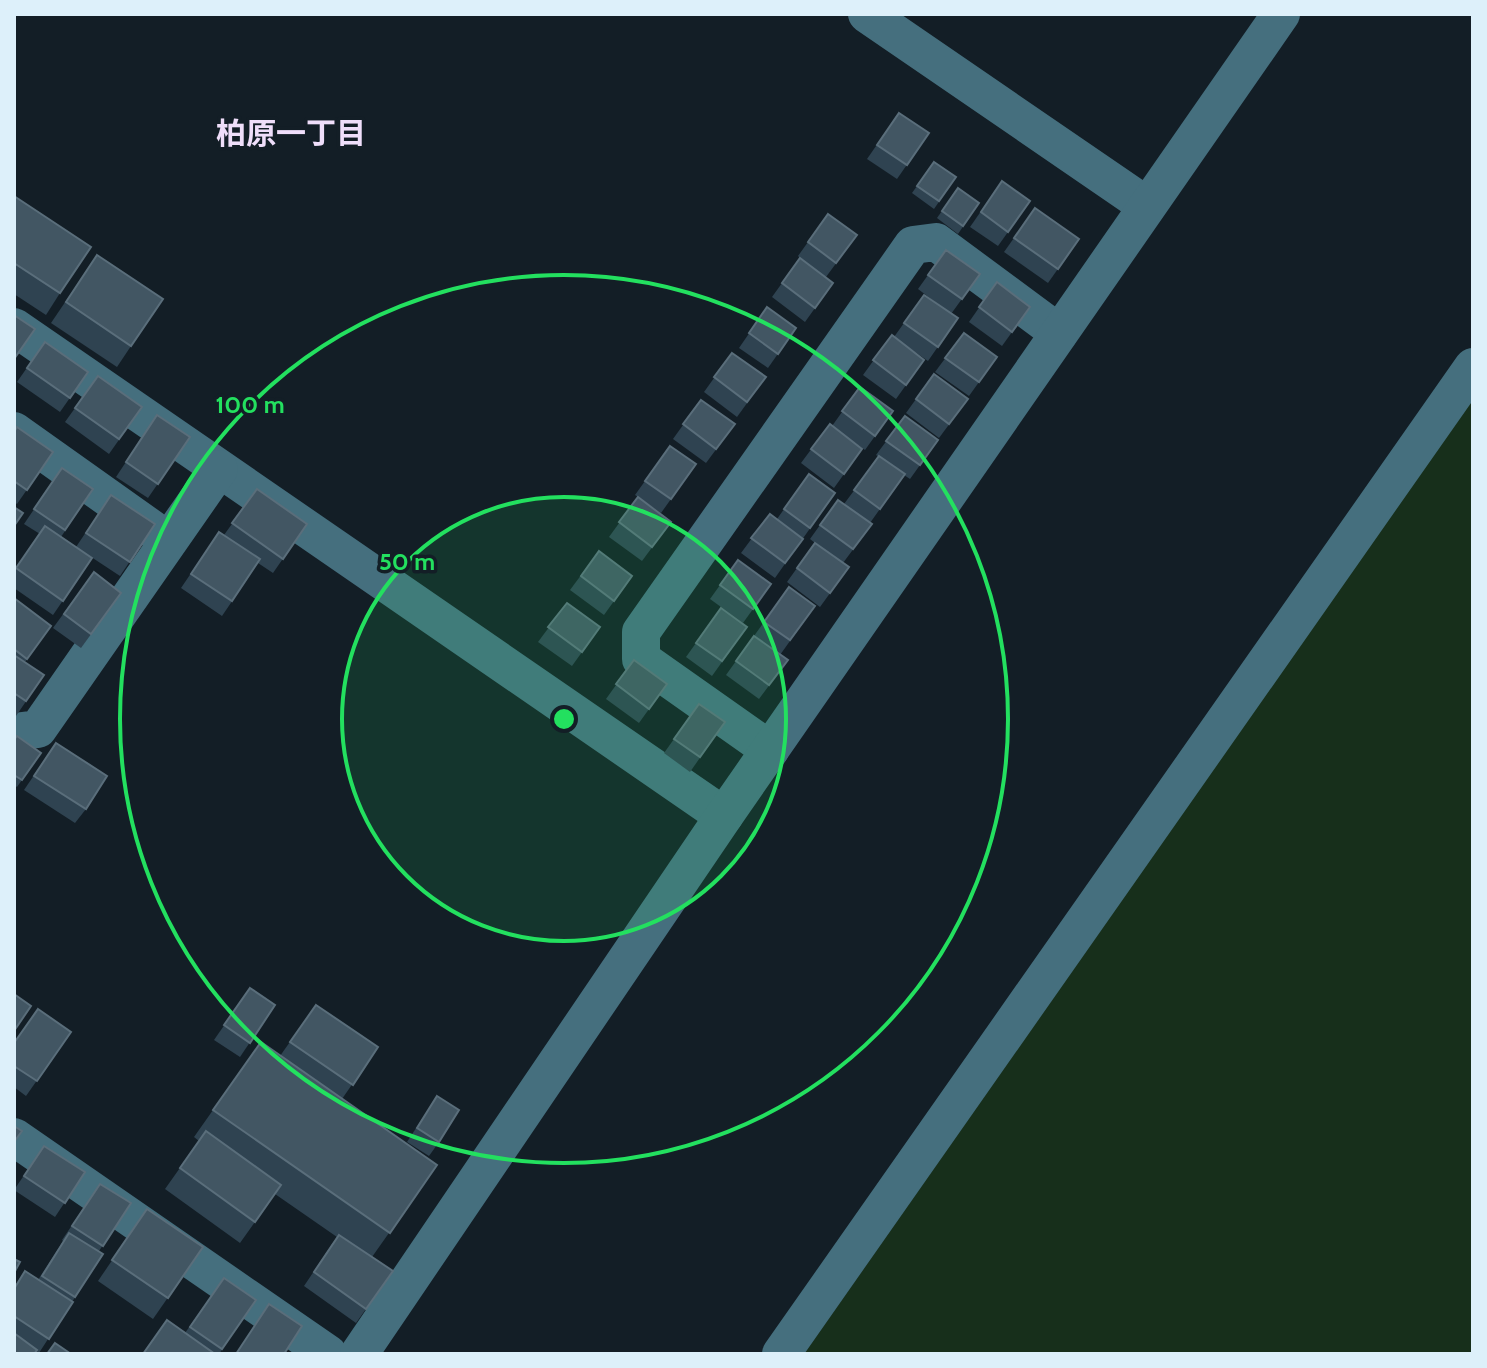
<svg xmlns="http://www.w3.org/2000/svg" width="1487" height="1368" viewBox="0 0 1487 1368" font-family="Cabin,'Noto Sans JP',sans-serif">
	<rect width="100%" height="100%" fill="#131e26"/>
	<polygon fill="#172f1b" points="1473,398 1473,1354 804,1354"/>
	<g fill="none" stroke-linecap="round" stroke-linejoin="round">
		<g stroke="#456f7e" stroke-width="38">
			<polyline points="867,14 1147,206"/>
			<polyline points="14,327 724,816"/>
			<polyline points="14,431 152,529"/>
			<polyline points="14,732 38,729 219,469"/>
			<polyline points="770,750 641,659 641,632 913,245 936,242 1059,333"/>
			<polyline points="14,1137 328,1354"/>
			<polyline points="359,1354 724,816 1281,14"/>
			<polyline points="781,1354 1473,367"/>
		</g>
	</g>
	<g fill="#2f4351">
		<polygon points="899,113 929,133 897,179 867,159"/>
		<polygon points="934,162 956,177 934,209 912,193"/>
		<polygon points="1002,181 1030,201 998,246 970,227"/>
		<polygon points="958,188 979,203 958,234 937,218"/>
		<polygon points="14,196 60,293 46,315 14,294"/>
		<polygon points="1035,208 1079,239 1048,283 1004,252"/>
		<polygon points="828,214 857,235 826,277 833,283 805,322 772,297 800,258 798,256"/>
		<polygon points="946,250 980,274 951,314 958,318 928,361 905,345 924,360 896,399 863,375 892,335 894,337 924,295 951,314 918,289"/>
		<polygon points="97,255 131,346 117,367 51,323"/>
		<polygon points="997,282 1030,307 1002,346 969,322"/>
		<polygon points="767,307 796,328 768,368 739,348"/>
		<polygon points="964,333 997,357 969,396 935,372"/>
		<polygon points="45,342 88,372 60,412 17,382"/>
		<polygon points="732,353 766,377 737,417 704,392"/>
		<polygon points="934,374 968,399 939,438 906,413"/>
		<polygon points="98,376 142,407 109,454 65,422"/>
		<polygon points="860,387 893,411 865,450 846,436 862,449 834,488 801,463 830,424 832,426"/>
		<polygon points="701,400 735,424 706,463 673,439"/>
		<polygon points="157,415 190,437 148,498 116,477"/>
		<polygon points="905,416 938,440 910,479 904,475 870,523 872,524 843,563 849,567 820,607 787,582 815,543 810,539 820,525 844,504 879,457 876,455"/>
		<polygon points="14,432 53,452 17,504 14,502"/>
		<polygon points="670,446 696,464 661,513 635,495"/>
		<polygon points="62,468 93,489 61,537 92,558 53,615 14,588 14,571 40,534 24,524"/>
		<polygon points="809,474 835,493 775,578 741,553 770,514 777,519"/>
		<polygon points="257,489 307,524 273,573 258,563 222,616 181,588 219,532 224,535"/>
		<polygon points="111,495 155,524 120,576 76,547"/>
		<polygon points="638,497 671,522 642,561 609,537"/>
		<polygon points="599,551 632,576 604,615 570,590"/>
		<polygon points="738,560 771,584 743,623 710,599"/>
		<polygon points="94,572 121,593 81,648 53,628"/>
		<polygon points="789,587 815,606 780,655 788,660 759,699 726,675"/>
		<polygon points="14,598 51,626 25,662 44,675 16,716 14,714"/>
		<polygon points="567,603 600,627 572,666 538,642"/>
		<polygon points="721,608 747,627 712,676 686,657"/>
		<polygon points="634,660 667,684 639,723 606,699"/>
		<polygon points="699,704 725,722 690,772 664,753"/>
		<polygon points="14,740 41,753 17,787 14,785"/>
		<polygon points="56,743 86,809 75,823 24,790"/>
		<polygon points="250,988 275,1005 240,1057 214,1040"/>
		<polygon points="316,1005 378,1047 342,1099 437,1165 372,1257 393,1271 356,1323 304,1286 337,1237 275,1194 240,1243 165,1189 199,1141 194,1137 261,1042 280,1056"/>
		<polygon points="71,1032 26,1096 14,1087 14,1043"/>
		<polygon points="437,1096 439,1142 429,1156 407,1142"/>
		<polygon points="44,1146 85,1172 55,1217 14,1190"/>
		<polygon points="100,1184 131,1203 99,1251 103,1254 39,1353 36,1351 14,1354 14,1287 25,1271 38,1280 63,1241 62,1240"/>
		<polygon points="147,1209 203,1247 153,1319 98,1281"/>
		<polygon points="224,1278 256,1300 219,1354 143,1354 185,1333"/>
	</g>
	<g fill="#425663" stroke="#5a6e7b" stroke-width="2">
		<polygon points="899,113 929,133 907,165 877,145"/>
		<polygon points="934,162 956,177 939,201 917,186"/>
		<polygon points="1002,181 1030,201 1008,232 981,212"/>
		<polygon points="958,188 979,203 963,226 942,211"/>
		<polygon points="14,196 91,247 60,293 14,263"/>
		<polygon points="1035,208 1079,239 1058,269 1014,238"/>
		<polygon points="828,214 857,235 836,263 808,242"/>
		<polygon points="946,250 980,274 962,299 928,275"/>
		<polygon points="97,255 163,299 131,346 66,302"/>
		<polygon points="800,258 833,283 815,308 782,283"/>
		<polygon points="997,282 1030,307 1012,332 979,307"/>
		<polygon points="924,295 958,318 938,347 904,323"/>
		<polygon points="767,307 796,328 778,354 749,333"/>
		<polygon points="14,315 35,329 14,359"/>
		<polygon points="964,333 997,357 979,382 945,358"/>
		<polygon points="892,335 924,360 906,385 873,360"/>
		<polygon points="45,342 88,372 70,398 27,368"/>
		<polygon points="732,353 766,377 747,402 714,377"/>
		<polygon points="934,374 968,399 949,424 916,399"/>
		<polygon points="98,376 142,407 119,439 75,408"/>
		<polygon points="860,387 893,411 875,436 842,411"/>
		<polygon points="701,400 735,424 716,449 683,424"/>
		<polygon points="157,415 190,437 158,484 126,462"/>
		<polygon points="905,416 938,440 920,465 886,441"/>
		<polygon points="830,424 862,449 844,474 811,449"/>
		<polygon points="17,427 53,452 27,490 14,481 14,432"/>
		<polygon points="670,446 696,464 671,499 645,481"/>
		<polygon points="879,456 905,474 880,509 854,490"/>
		<polygon points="62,468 93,489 65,530 34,509"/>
		<polygon points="809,474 835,493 810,528 784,509"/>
		<polygon points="257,489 307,524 283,559 232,523"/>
		<polygon points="111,495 155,524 130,562 86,533"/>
		<polygon points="638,497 671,522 652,547 619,522"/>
		<polygon points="838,500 872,524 853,549 820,525"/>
		<polygon points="14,507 23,513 14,526"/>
		<polygon points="770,514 803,539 785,563 751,538"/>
		<polygon points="45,526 92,558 63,601 16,568"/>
		<polygon points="219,532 260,559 232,601 191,574"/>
		<polygon points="815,543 849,567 830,593 797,568"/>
		<polygon points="599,551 632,576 614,601 581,576"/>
		<polygon points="738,560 771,584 753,609 720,585"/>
		<polygon points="94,572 121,593 91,634 64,614"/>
		<polygon points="789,587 815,606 790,640 764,622"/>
		<polygon points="14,598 51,626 27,659 14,649"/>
		<polygon points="567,603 600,627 582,652 548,627"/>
		<polygon points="721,608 747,627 722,661 696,643"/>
		<polygon points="754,636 788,660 769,685 736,661"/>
		<polygon points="14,655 44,675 26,701 14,693"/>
		<polygon points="634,660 667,684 649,709 616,684"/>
		<polygon points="699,704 725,722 700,757 674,739"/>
		<polygon points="17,736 41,753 22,780 14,775 14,740"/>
		<polygon points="56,743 107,776 86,809 34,776"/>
		<polygon points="250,988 275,1005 250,1043 224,1025"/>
		<polygon points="14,994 31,1006 14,1031"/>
		<polygon points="316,1005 378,1047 353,1085 290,1042"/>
		<polygon points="38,1009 71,1032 37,1081 14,1066 14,1043"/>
		<polygon points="261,1042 437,1165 390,1233 213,1110"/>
		<polygon points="437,1096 459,1110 439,1142 417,1128"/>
		<polygon points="14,1126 22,1131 14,1142"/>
		<polygon points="206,1131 281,1185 255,1222 180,1168"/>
		<polygon points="44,1146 85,1172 65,1203 24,1176"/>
		<polygon points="100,1184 131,1203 103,1246 72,1226"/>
		<polygon points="147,1209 203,1247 168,1298 112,1260"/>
		<polygon points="69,1233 103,1254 75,1297 42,1276"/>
		<polygon points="339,1235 393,1271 366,1309 314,1272"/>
		<polygon points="14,1259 20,1262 14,1273"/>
		<polygon points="25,1271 73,1302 49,1339 14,1316 14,1289"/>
		<polygon points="224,1278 256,1300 222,1349 190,1327"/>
		<polygon points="269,1304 302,1326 284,1354 236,1354"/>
		<polygon points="167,1320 215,1354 143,1354"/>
		<polygon points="14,1333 37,1350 34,1354 14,1354"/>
		<polygon points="55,1343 71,1354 47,1354"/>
	</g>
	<circle cx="564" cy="719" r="222" fill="#23e05f" fill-opacity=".12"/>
	<g fill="none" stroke="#23e05f" stroke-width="4">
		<circle cx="564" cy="719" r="222"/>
		<circle cx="564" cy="719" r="444"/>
	</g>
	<g text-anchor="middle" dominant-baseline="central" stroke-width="7" stroke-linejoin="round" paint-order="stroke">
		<g font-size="30" font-weight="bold" fill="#efdefa" stroke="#131e26">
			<text x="291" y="133">柏原一丁目</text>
		</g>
	</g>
	<circle cx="564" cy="719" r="12" fill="#23e05f" stroke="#131e26" stroke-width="4"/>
	<g font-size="24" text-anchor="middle" font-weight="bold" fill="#23e05f" stroke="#131e26" stroke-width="7" stroke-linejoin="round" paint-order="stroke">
		<text x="250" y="413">100 m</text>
		<text x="407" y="570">50 m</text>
	</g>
	<rect width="1487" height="1368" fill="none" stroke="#ddf0fa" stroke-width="32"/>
</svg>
